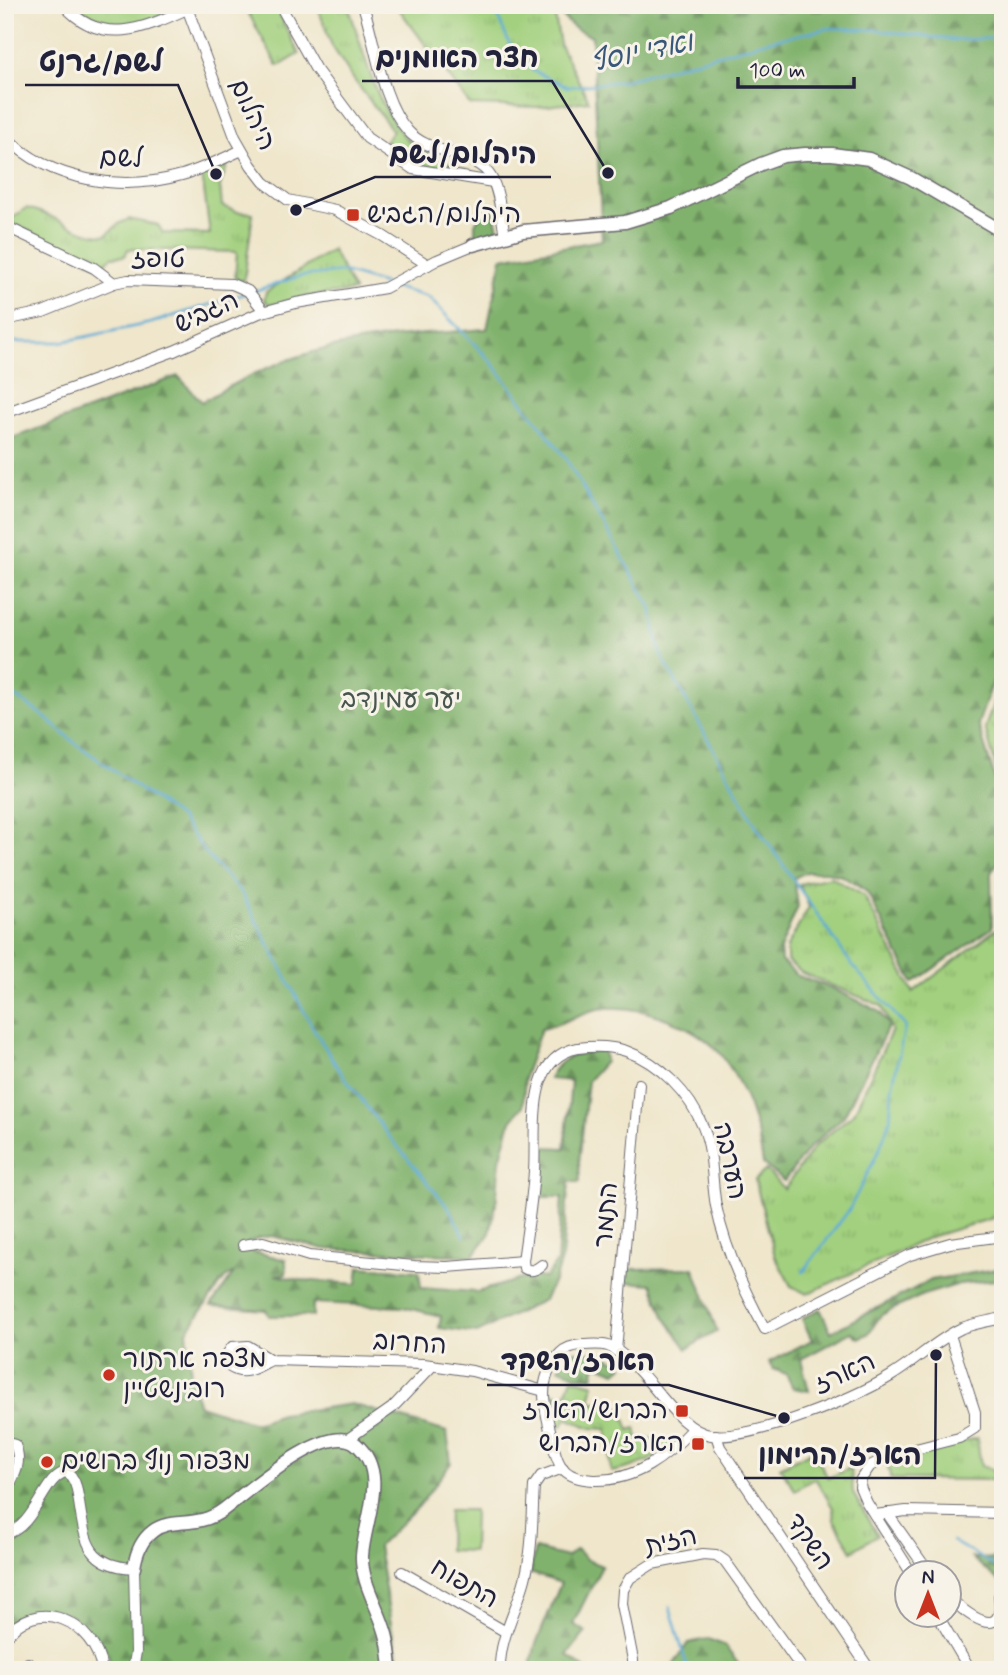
<svg xmlns="http://www.w3.org/2000/svg" width="1008" height="1675" viewBox="0 0 1008 1675" font-family="Mynerve,'Playpen Sans Hebrew',sans-serif">
	<defs>
		<pattern id="grass-tufts" width="24" height="20" patternUnits="userSpaceOnUse" patternTransform="scale(1.75)"><rect width="24" height="20" fill="#a2d07e"/><path d="M3 7l-1-3M5 7V3M7 7l1-3M15 17l-1-3M17 17v-4M19 17l1-3" fill="none" stroke="#8bb26e"/></pattern>
		<pattern id="forest-firs" width="22" height="20" patternUnits="userSpaceOnUse" patternTransform="scale(1.75)"><rect width="22" height="20" fill="#81b26d"/><path d="M5 1l3.5 6h-7zM16 11l3.5 6h-7z" fill="#69905b"/></pattern>
		<pattern id="park-crowns" width="20" height="18" patternUnits="userSpaceOnUse" patternTransform="scale(1.75)"><rect width="20" height="18" fill="#a2d07e"/><path d="M2 6a3 3 0 1 1 6 0M12 15a3 3 0 1 1 6 0" fill="none" stroke="#8bb26e"/></pattern>
	</defs>
	<rect width="100%" height="100%" fill="#f7f3e8"/>
	<filter id="ink" filterUnits="userSpaceOnUse"><feTurbulence type="fractalNoise" baseFrequency=".0143" numOctaves="2"/><feDisplacementMap in="SourceGraphic" scale="14" xChannelSelector="R" yChannelSelector="G"/><feConvolveMatrix kernelMatrix="1 2 1 2 8 2 1 2 1" color-interpolation-filters="sRGB"/></filter>
	<filter id="wash" filterUnits="userSpaceOnUse"><feTurbulence type="fractalNoise" baseFrequency=".00686" numOctaves="4" result="noise"/><feDisplacementMap in="SourceGraphic" scale="28" xChannelSelector="R" yChannelSelector="G"/><feGaussianBlur stdDeviation="1.57" result="paint"/><feColorMatrix in="noise" values="0 0 0 0 0 0 0 0 0 0 0 0 0 0 0 0 0 1.4 0 .05"/><feComposite in="paint" operator="in"/></filter>
	<g filter="url(#wash)">
		<rect width="100%" height="100%" fill="#efe6cb"/>
		<g fill="url(#grass-tufts)" stroke="#62795c" stroke-width="2">
			<polygon points="244,5 275,5 299,54 281,65 277,65"/>
			<path d="M317 5H348C363 48 377 118 415 146 432 158 456 165 475 173L421 165 409 160 385 141 393 131 354 80 332 46Z"/>
			<polygon points="396,5 553,5 560,45 589,101 537,107 470,105"/>
			<path d="M227 166 220 186 222 206 238 212 253 213 244 281 235 278 237 252 128 249 125 256 112 257 101 266 8 221 26 208C54 213 76 235 106 235L120 223 129 219 158 225 163 233 210 234 202 175Z"/>
			<polygon points="332,250 354,291 302,297 275,304 269,304 264,300 266,292"/>
			<polygon points="1003,675 1003,791 985,728"/>
			<polygon points="1003,871 1003,1215 930,1237 807,1294 791,1286 775,1256 755,1180 766,1170 784,1189 815,1146 854,1113 892,1030 882,1006 802,973 787,961 787,947 809,907 799,884 831,877 864,896 913,992 999,927 999,880"/>
			<polygon points="977,1438 981,1466 1003,1473 1003,1480 891,1479 887,1463 907,1455"/>
			<polygon points="813,1450 828,1478 851,1468 853,1493 877,1535 852,1551 834,1520 833,1508 815,1478 795,1490 780,1467"/>
		</g>
		<g fill="url(#forest-firs)" stroke="#526a54" stroke-width="2">
			<path d="M556 5H1003V654L978 724 1003 805V854L991 873 992 928 913 983 867 892 842 876 827 872H806L794 878 798 906 780 949 781 961 798 976 832 988 879 1011 889 1025 844 1116 810 1147 784 1181 763 1164C758 1127 745 1086 722 1056 699 1026 644 1006 607 1008 584 1009 564 1025 541 1029L525 1074 523 1106 511 1121 500 1160 496 1204 490 1233 473 1256 325 1249 271 1236 259 1238 248 1243 249 1250 286 1260V1274L275 1275 300 1280 357 1284 359 1267 419 1271 421 1288 477 1292 531 1276 545 1278 557 1262 562 1197H539L542 1147 565 1148 571 1081 549 1079C560 1054 578 1053 604 1051L605 1062 588 1081 579 1163 580 1182H569L562 1256 554 1281 544 1300 477 1333 439 1328 441 1316 403 1307 313 1303V1316H269L266 1310 211 1306 234 1273 225 1278 187 1331 192 1386 199 1405 255 1423 281 1414 352 1404 447 1432 451 1463 419 1506 378 1546 393 1636 402 1670H111L108 1653 93 1633 70 1615 43 1608 17 1616 5 1638V441L178 376 202 402C233 383 265 367 300 356 358 337 426 334 487 329L502 258 602 240 592 36C576 31 563 21 556 5Z"/>
			<polygon points="492,204 498,229 475,238 475,223"/>
			<polygon points="694,1268 717,1331 687,1349 664,1316 652,1284 625,1282 626,1269"/>
			<polygon points="1003,1268 1003,1279 960,1284 923,1295 881,1315 868,1334 859,1338 852,1332 801,1359 809,1391 793,1388 786,1374 773,1369 769,1362 812,1340 802,1319 820,1309 831,1332 931,1280"/>
			<polygon points="575,1351 604,1354 623,1366 616,1372 596,1364 593,1377 578,1376 559,1368 564,1357"/>
			<polygon points="535,1549 567,1557 576,1549 587,1560 602,1566 573,1624 586,1632 567,1655 586,1670 567,1670 564,1667 561,1670 530,1670 535,1646 561,1583 530,1573"/>
			<polygon points="972,1558 1003,1559 1003,1585 1001,1583"/>
			<polygon points="708,1639 724,1645 743,1670 670,1670 688,1643"/>
		</g>
		<g fill="url(#park-crowns)" stroke="#62795c" stroke-width="2">
			<path d="M77 5H176C146 29 107 31 77 5Z"/>
			<path d="M572 1378 594 1384 590 1401 621 1408 629 1430 636 1428 638 1438 673 1440C660 1460 633 1468 611 1472L607 1429 591 1428 566 1418 562 1426H556L545 1394 546 1390 565 1397Z"/>
		</g>
		<polygon fill="#a2d07e" stroke="#62795c" stroke-width="2" points="449,1510 474,1510 473,1551 448,1550"/>
		<g fill="none" stroke-linecap="round" stroke-linejoin="round">
			<g stroke="#5caad6" stroke-width="2.5">
				<polyline points="493,5 509,43 533,71 568,87 622,81 767,41 830,28 877,30 954,40 1003,38"/>
				<polyline points="393,287 428,297 489,359 565,457 651,607 660,653 755,824 852,965 905,1026 892,1088 890,1120 879,1150 849,1210 803,1272"/>
				<polyline points="251,292 301,276 343,272 384,284"/>
				<polyline points="5,342 61,342 151,323 244,294"/>
				<polyline points="5,689 42,715 75,743 180,818 208,856 242,894 312,1026 337,1067 388,1135 449,1208 464,1236"/>
				<polyline points="952,1541 1003,1571"/>
				<polyline points="670,1607 688,1670"/>
			</g>
		</g>
	</g>
	<g filter="url(#ink)">
		<g fill="none" stroke-linecap="round" stroke-linejoin="round">
			<g stroke="#6a676d" stroke-width="12">
				<g id="minor">
					<path d="M64 5C101 48 145 28 187 9"/>
					<polyline points="186,5 235,137 251,165 264,182 288,200 335,210 383,236 428,265"/>
					<polyline points="280,5 315,68 367,138 413,169 493,182"/>
					<path d="M363 5C376 44 381 101 408 131 429 155 477 152 491 177 500 193 501 217 505 235"/>
					<path d="M5 136C50 182 122 192 182 175 203 169 222 159 242 150"/>
					<polyline points="5,226 94,268 114,283"/>
					<polyline points="5,320 43,312 114,283 128,280 232,284 248,291 264,311"/>
					<polyline points="5,413 174,351 259,313 296,303 385,288 437,260 473,245"/>
					<polyline points="243,1245 263,1242 309,1256 414,1266 447,1267 523,1261"/>
					<path d="M542 1265C537 1269 531 1273 524 1268L523 1261C527 1231 532 1202 534 1171 537 1131 524 1058 578 1048 594 1046 611 1046 626 1051 660 1063 690 1094 703 1127 714 1153 711 1179 716 1206 725 1249 744 1291 765 1329L910 1255 950 1243 1003 1236"/>
					<polyline points="616,1351 639,1084"/>
					<path d="M271 1360 248 1346 232 1347 226 1356 230 1367C245 1377 257 1367 271 1360L424 1364 472 1371 544 1391"/>
					<path d="M693 1428C666 1457 636 1481 594 1480 581 1479 568 1477 561 1466 554 1456 553 1442 550 1430 546 1411 540 1393 548 1373 556 1356 562 1346 582 1345 590 1345 600 1343 608 1346 645 1361 674 1431 711 1435 754 1440 854 1398 891 1376 916 1361 936 1340 962 1328 975 1323 989 1321 1003 1318"/>
					<polyline points="716,1435 720,1447 870,1670"/>
					<polyline points="348,1439 392,1408 433,1365"/>
					<path d="M5 1442 15 1445C23 1463 14 1477 5 1493"/>
					<polyline points="887,1513 930,1574"/>
					<polyline points="875,1515 906,1511 1003,1513"/>
					<path d="M5 1534C36 1528 44 1474 67 1472 75 1478 77 1487 78 1496 85 1537 84 1566 134 1568L136 1652 133 1670"/>
					<polyline points="402,1572 506,1632"/>
					<polyline points="912,1574 867,1503 860,1487 861,1479 870,1466 892,1455 959,1438 975,1428 975,1412 950,1335"/>
					<path d="M948 1596C964 1613 1006 1645 999 1596"/>
					<polyline points="938,1616 970,1670"/>
					<path d="M5 1639C36 1593 95 1622 102 1670"/>
					<polyline points="28,1663 29,1670"/>
					<path d="M500 1670C499 1638 517 1610 525 1579 533 1549 532 1517 534 1486L541 1476 563 1468"/>
					<polyline points="633,1670 633,1660 622,1604 623,1590 630,1578 652,1564 703,1554 716,1555 725,1561 803,1670"/>
				</g>
			</g>
			<g stroke="#6a676d" stroke-width="15">
				<g id="major">
					<polyline points="473,245 523,231 625,222 671,208 761,164 783,156 805,154 832,154 869,159 911,178 1003,232"/>
					<path d="M134 1568C136 1553 141 1540 153 1531 171 1517 198 1529 223 1510 247 1492 327 1420 356 1444 390 1473 364 1521 362 1556 361 1580 377 1606 384 1628 389 1641 390 1656 391 1670"/>
				</g>
			</g>
			<use href="#minor" stroke="#fff" stroke-width="10"/>
			<use href="#major" stroke="#fff" stroke-width="12"/>
		</g>
	</g>
	<g fill="#c8321e" stroke="#f7f3e8" stroke-width="2.5">
		<rect x="346" y="208" width="14" height="14" rx="3.5"/>
		<circle cx="109" cy="1375" r="7"/>
		<rect x="675" y="1404" width="14" height="14" rx="3.5"/>
		<rect x="691" y="1437" width="14" height="14" rx="3.5"/>
		<circle cx="47" cy="1462" r="7"/>
	</g>
	<g text-anchor="middle" dominant-baseline="central" stroke-width="6" stroke-linejoin="round" paint-order="stroke">
		<g font-size="26" fill="#22223b" stroke="#f7f3e8">
			<text transform="translate(252 115) rotate(65)">היהלום</text>
			<text transform="translate(121 159) rotate(2)">לשם</text>
			<text x="158" y="260">טופז</text>
			<text transform="translate(207 313) rotate(-24)">הגביש</text>
			<text transform="translate(729 1161) rotate(78)">הערבה</text>
			<text transform="translate(607 1215) rotate(-85)">התמר</text>
			<text transform="translate(410 1344) rotate(4)">החרוב</text>
			<text transform="translate(845 1374) rotate(-25)">הארז</text>
			<text transform="translate(671 1542) rotate(-13)">הזית</text>
			<text transform="translate(809 1542) rotate(56)">השקד</text>
			<text transform="translate(464 1584) rotate(30)">התפוח</text>
		</g>
		<g font-size="26" fill="#22223b" stroke="#f7f3e8" text-anchor="start">
			<text x="367" y="215">היהלום/הגביש</text>
			<text x="123" y="1360">מצפה ארתור<tspan x="123" dy="30">רובינשטיין</tspan></text>
			<text x="668" y="1411" text-anchor="end">הברוש/הארז</text>
			<text x="684" y="1444" text-anchor="end">הארז/הברוש</text>
			<text x="61" y="1462">מצפור נוף ברושים</text>
		</g>
		<g font-size="26" fill="#48564f" stroke="#f7f3e8">
			<text x="401" y="700">יער עמינדב</text>
		</g>
		<g font-size="28" font-style="italic" fill="#395879" stroke="#f7f3e8">
			<text transform="translate(642 53) rotate(-12)">ואדי יוסף</text>
		</g>
	</g>
	<path fill="none" stroke="#22223b" stroke-width="2.5" d="M608 173L552 81H362M216 174L178 85H25M296 210L375 177H551M784 1418L669 1385H487M936 1355L935 1478H744"/>
	<g fill="#22223b" stroke="#f7f3e8" stroke-width="2.5">
		<circle cx="608" cy="173" r="7"/>
		<circle cx="216" cy="174" r="7"/>
		<circle cx="296" cy="210" r="7"/>
		<circle cx="784" cy="1418" r="7"/>
		<circle cx="936" cy="1355" r="7"/>
	</g>
	<g font-size="28" text-anchor="middle" font-weight="bold" fill="#22223b" stroke="#f7f3e8" stroke-width="6" stroke-linejoin="round" paint-order="stroke">
		<text x="457" y="67">חצר האומנים</text>
		<text x="101" y="71">לשם/גרנט</text>
		<text x="463" y="163">היהלום/לשם</text>
		<text x="578" y="1370">הארז/השקד</text>
		<text x="840" y="1464">הארז/הרימון</text>
	</g>
	<rect width="1008" height="1675" fill="none" stroke="#f7f3e8" stroke-width="28"/>
	<g transform="translate(928 1594)"><circle r="33" fill="#f7f3e8" stroke="#a29fa3" stroke-width="2"/>
	<path d="M0-5L12 26L0 18L-12 26Z" fill="#c8321e"/>
	<text y="-10" font-size="19" font-weight="bold" text-anchor="middle" fill="#22223b">N</text>
	</g>
	<path d="M738 77v10h116v-10" fill="none" stroke="#22223b" stroke-width="3.5"/>
	<text x="749" y="77" font-size="21" fill="#22223b" stroke="#f7f3e8" stroke-width="5" paint-order="stroke">100 m</text>
</svg>
